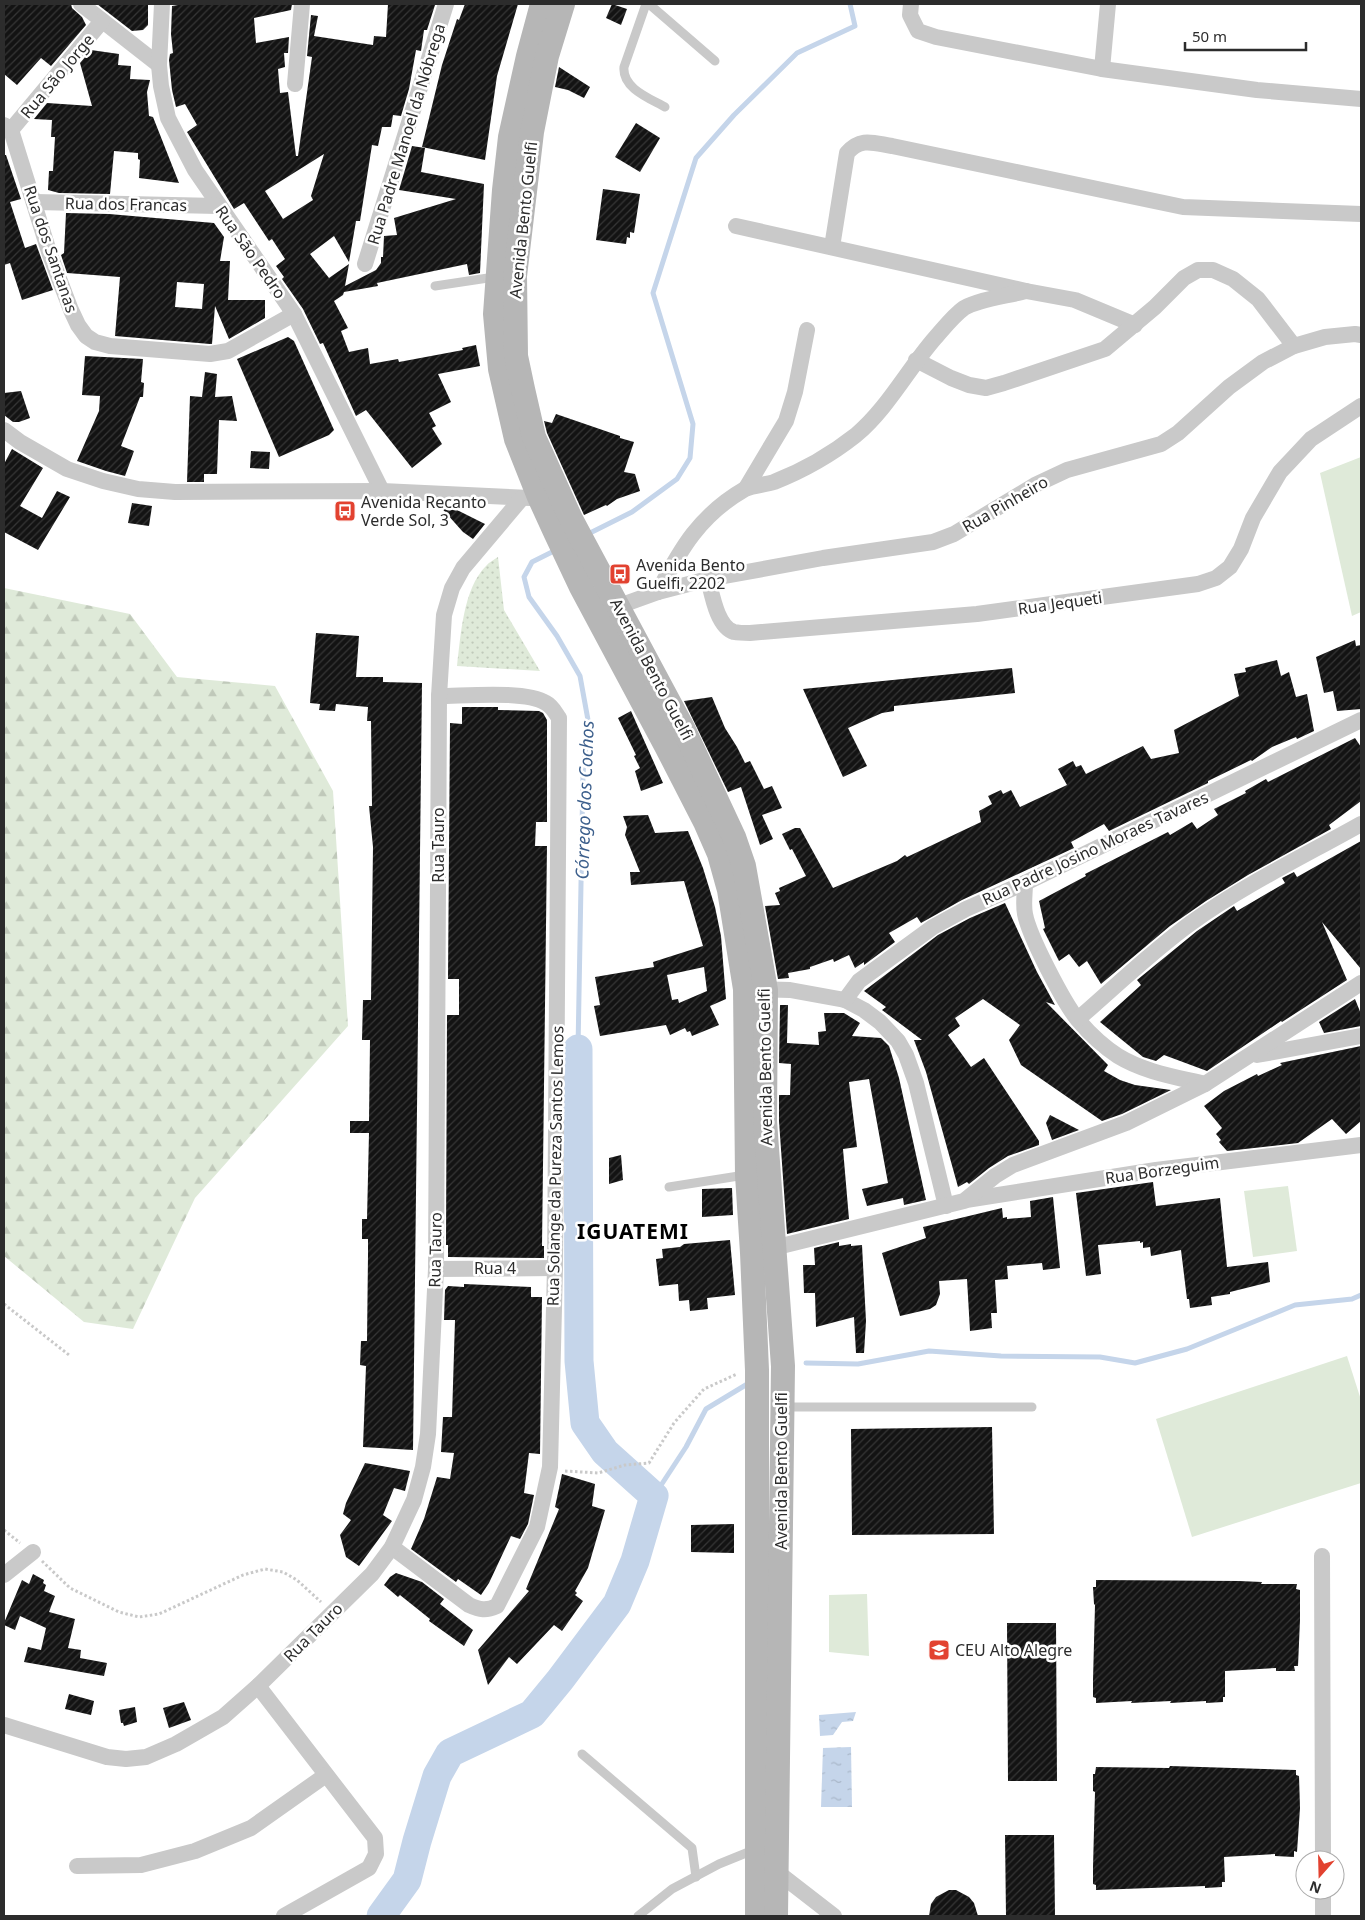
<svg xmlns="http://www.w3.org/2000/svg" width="1365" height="1920" viewBox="0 0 1365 1920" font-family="'Noto Sans',sans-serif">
	<defs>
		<pattern id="grass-dots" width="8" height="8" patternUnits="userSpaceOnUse" patternTransform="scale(1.25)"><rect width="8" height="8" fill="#dfead9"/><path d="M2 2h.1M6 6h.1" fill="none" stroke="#c0c9ba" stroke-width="1.8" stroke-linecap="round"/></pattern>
		<pattern id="forest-firs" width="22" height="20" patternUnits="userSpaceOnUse" patternTransform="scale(1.25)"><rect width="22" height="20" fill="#dfead9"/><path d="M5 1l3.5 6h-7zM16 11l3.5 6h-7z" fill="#c0c9ba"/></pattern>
		<pattern id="water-ripples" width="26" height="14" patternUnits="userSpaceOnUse" patternTransform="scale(1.25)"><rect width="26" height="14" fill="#c5d5ea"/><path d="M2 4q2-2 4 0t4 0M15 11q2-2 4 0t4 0" fill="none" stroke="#a9b7c9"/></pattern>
		<pattern id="building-hatch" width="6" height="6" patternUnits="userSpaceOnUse" patternTransform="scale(1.25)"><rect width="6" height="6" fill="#131313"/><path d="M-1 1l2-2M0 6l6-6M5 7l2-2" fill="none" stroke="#363636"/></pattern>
	</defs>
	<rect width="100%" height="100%" fill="#fff"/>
	<path fill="url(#grass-dots)" d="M498 557 504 610 540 671 457 666C461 635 463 589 486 566 489 562 494 560 498 557Z"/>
	<polygon fill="url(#forest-firs)" points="4,588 130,614 177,677 275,686 333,791 348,1026 195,1198 133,1329 84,1322 4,1256"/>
	<g fill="#dfead9">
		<polygon points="1361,457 1361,612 1352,616 1320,473"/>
		<polygon points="1288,1186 1297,1251 1253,1257 1244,1191"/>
		<polygon points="1347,1356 1361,1400 1361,1483 1192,1537 1156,1419"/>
		<polygon points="867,1594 869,1656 829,1652 829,1595"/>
	</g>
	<g fill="url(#water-ripples)">
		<polygon points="856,1712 853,1721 842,1722 833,1735 820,1736 819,1715"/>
		<polygon points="851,1747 852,1807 821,1807 823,1748"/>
	</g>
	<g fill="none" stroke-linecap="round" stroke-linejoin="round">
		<g stroke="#c5d5ea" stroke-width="5">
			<polyline points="586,535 632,512 677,479 690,458 693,424 653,293 696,158 734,115 797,53 855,26 850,4"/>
			<polyline points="556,550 532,562 524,577 529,597 557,636 580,676 588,720 583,774 578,1049"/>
			<polyline points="806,1363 858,1364 929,1351 1001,1356 1100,1357 1135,1363 1187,1349 1295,1305 1352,1299 1361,1295"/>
			<polyline points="654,1496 686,1447 706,1409 749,1383"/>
		</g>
		<polyline stroke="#c5d5ea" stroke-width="29" points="381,1916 407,1880 417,1841 437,1776 450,1753 532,1714 560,1680 617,1604 635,1561 654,1496 605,1452 585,1423 579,1361 578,1049"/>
	</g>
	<g fill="url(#building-hatch)" fill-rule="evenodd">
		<polygon points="4,4 71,4 72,8 82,17 86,25 51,66 41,58 17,85 4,74"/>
		<polygon points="97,4 148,4 148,25 143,30 132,31"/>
		<path d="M184 4H292L291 10 254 18 256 43 289 37 288 53H284L285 67 278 69 280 93 288 92 296 156H298L312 57 307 56 311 15 318 16 314 36 373 45 374 36 386 37 388 4 435 5 427 30H424L421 51 416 50 409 89 401 116 393 115 391 127H382L378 146 372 145 360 221H356L349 262 334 236 310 254 329 278 349 264 345 286 376 270 381 263V257H383L384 236 397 235 394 218 456 199 399 190 412 146 425 148 421 172 484 184 480 273 469 275 467 264 377 283 378 286 344 292 343 295 334 301 348 328 341 331 349 352 368 348 370 364 398 359 399 362 463 350 462 348 476 345 480 366 438 374 451 402 429 413 436 426 432 428 442 444 412 468 366 410 356 416 323 343 320 344 303 309 282 279 284 277 276 266 285 259 272 239 269 241 244 203 234 209 187 132 197 125 185 104 176 107 172 90 169 60 170 54 173 53 171 34 172 6ZM324 154 311 196 313 200 283 219 265 191Z"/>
		<polygon points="465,4 518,4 497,76 485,160 422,147 442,65 457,19 459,20"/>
		<polygon points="612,4 627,9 621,25 606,18"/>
		<polygon points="91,50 119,54 118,65 131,66 130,79 150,80 147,92 149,116 153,117 179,183 139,178 140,160 138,159 138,153 114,151 110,194 59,193 48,190 49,171 53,171 55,137 51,137 52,120 34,119 47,103 92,106 80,63"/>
		<polygon points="559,67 590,87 584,98 568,90 555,87"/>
		<polygon points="636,123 660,138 640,172 615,157"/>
		<polygon points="4,155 6,155 21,199 10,202 25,248 36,244 53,290 22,300 10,263 4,265"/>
		<polygon points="603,189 640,194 634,233 630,232 630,238 627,237 626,244 596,240"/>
		<path d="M66 213 109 214 214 223 224 237 220 261H230L228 300H265V318L229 339 215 306 212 344H210L115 336 120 277 67 273 61 255 64 253ZM177 282 204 284 202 309 175 307Z"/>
		<polygon points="288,337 294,341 334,430 329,435 279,457 237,359"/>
		<polygon points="85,356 143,359 141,382 144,383 143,397 140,397 121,446 134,451 125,476 106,471 77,461 99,411 100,396 82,395"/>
		<polygon points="205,372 217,374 215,397 232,396 237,421 219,420 217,474 204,474 204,482 187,482 190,396 202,397"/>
		<polygon points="21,391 30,418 19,422 13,422 4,415 4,393"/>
		<polygon points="556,414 620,436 620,438 634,442 624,472 635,474 640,491 617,499 607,506 606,505 584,515 547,433 544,421 552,423"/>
		<polygon points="12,449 43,468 20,506 42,518 57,491 70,497 38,550 4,532 4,464"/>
		<polygon points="251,451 270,452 269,469 250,468"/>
		<polygon points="132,503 152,506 149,526 128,523"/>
		<polygon points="438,504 445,504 485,524 473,539 463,532"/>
		<polygon points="316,633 359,636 356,677 383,677 383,682 422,683 413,1450 363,1447 366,1366 360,1365 361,1341 367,1341 368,1255 368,1239 362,1239 362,1219 367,1219 369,1133 350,1133 350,1121 369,1121 370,1040 362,1040 363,1000 371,1000 373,847 369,806 372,806 371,721 367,721 368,707 336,704 335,711 319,710 320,704 310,703"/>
		<polygon points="1355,640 1356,646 1361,645 1361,709 1337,711 1333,691 1324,693 1316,657"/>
		<polygon points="1277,660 1281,676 1289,672 1296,697 1307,694 1314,731 1297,739 1296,737 1272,747 1252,761 1251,760 1208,781 1208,783 1109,831 1104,824 1071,842 1074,848 962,900 921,923 917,917 889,933 895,942 864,965 864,962 855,968 849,955 834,962 833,959 810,967 810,969 788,973 789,978 778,979 765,906 780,905 775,893 780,891 779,888 806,876 792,849 790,850 782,834 795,828 800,828 833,888 897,861 905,855 907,857 981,822 979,811 992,804 988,796 1001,790 1003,794 1011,790 1020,807 1067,785 1058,769 1073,761 1076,767 1081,765 1086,774 1143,746 1151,759 1179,753 1174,730 1239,696 1234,674 1246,672 1245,668"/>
		<polygon points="1012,668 1015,693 894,706 894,711 882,713 848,728 867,766 843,777 803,689"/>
		<polygon points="712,697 725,728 737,747 745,763 750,761 764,789 772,786 782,808 762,815 773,839 760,845 741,787 728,792 684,701"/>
		<polygon points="462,707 498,707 498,710 539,711 543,713 547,720 547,822 536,822 535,846 547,846 542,1246 544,1246 544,1258 448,1257 448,1245 446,1245 447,1015 459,1015 459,979 448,979 450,723 462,724"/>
		<polygon points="631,711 663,783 641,791 635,771 640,768 634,756 636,755 618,718"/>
		<polygon points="1355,738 1361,747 1361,801 1329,825 1331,829 1248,875 1206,901 1170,926 1101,984 1087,961 1079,967 1069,954 1059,961 1043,929 1045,928 1039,901 1086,876 1085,874 1168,832 1170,835 1192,822 1197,829 1218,815 1214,809 1246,793 1245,791 1266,779 1268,782"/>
		<path d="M648 815 655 833 688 831 703 868 715 907 721 936 726 999 710 1006 719 1025 692 1036 690 1031 687 1032 685 1028 670 1035 666 1025 600 1036 594 1006 600 1005 595 977 654 967 653 962 703 946 684 881 631 885 630 872H640L625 835 627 827 623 816ZM704 967 707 991 679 1003 678 999 672 1000 667 975Z"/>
		<polygon points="1361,841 1361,969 1322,922 1347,980 1282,1022 1281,1021 1207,1071 1164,1055 1156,1061 1143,1057 1100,1022 1141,985 1137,980 1197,931 1234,906 1237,911 1285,883 1282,878 1294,872 1297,877"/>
		<polygon points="1005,903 1037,972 1055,1005 1046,1002 1108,1065 1104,1071 1120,1080 1135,1085 1171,1090 1122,1114 1102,1121 1021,1065 1009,1040 1020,1025 983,999 955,1018 960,1026 948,1035 971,1067 984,1058 1039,1141 1039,1145 1008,1156 989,1168 969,1184 967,1182 958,1187 926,1072 914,1040 922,1040 882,1010 886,1007 864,991 938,935 970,918"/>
		<polygon points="1355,999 1361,1014 1361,1026 1324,1033 1319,1022"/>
		<polygon points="780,1005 788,1005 787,1043 819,1045 818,1032 826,1031 824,1013 844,1013 860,1023 852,1036 881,1038 889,1046 899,1078 926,1200 904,1205 903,1198 867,1206 862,1189 888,1183 869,1079 849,1082 857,1147 843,1149 849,1219 787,1234 779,1121 779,1095 790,1095 791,1064 779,1063"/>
		<polygon points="1361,1046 1361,1121 1346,1134 1332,1119 1298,1143 1227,1151 1219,1142 1221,1140 1216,1134 1222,1128 1204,1106 1224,1091 1257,1074 1258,1076 1282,1065 1280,1063"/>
		<polygon points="1050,1115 1079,1130 1052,1140 1046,1123"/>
		<polygon points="621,1155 623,1180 609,1184 609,1158"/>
		<polygon points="1153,1182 1156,1206 1220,1198 1227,1267 1268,1262 1270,1282 1230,1292 1230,1294 1211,1297 1212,1305 1190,1308 1189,1299 1187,1299 1181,1250 1151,1256 1150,1247 1143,1248 1143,1242 1140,1243 1140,1241 1098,1245 1101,1274 1086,1276 1076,1193"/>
		<polygon points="732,1188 733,1215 702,1217 702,1189"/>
		<polygon points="1053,1197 1060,1268 1043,1270 1042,1263 1007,1266 1008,1279 995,1280 997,1313 991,1313 992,1328 970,1331 967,1279 939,1281 940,1294 936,1305 930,1309 900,1316 882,1253 926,1238 923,1227 1002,1208 1003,1218 1007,1217 1007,1219 1031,1217 1030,1201"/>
		<polygon points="730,1240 735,1295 707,1298 708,1309 690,1311 689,1300 679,1301 678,1284 659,1286 656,1259 663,1258 662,1249 680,1247 684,1244"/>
		<polygon points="839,1242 839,1246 851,1244 851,1246 862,1245 866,1321 864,1353 856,1353 854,1317 816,1327 815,1293 804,1293 803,1265 815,1265 814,1248"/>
		<polygon points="464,1284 531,1287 531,1297 542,1297 540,1454 529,1453 524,1493 534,1495 528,1524 520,1539 511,1536 489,1583 481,1595 458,1579 456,1582 411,1549 424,1519 437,1477 450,1479 454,1453 441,1452 443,1417 452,1417 455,1320 444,1320 445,1290 448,1286 464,1287"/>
		<polygon points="992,1427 994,1534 852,1535 851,1429"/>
		<polygon points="365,1463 410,1471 405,1491 394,1488 383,1515 392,1521 359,1566 346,1557 340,1535 351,1520 343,1514 346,1503"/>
		<polygon points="562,1474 595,1484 592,1506 605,1510 588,1568 575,1591 577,1593 575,1595 583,1601 562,1631 554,1625 517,1664 509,1657 488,1685 478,1650 529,1591 526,1589 559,1509 555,1507"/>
		<polygon points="734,1524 734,1553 691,1552 691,1525"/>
		<polygon points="396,1573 422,1582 444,1599 440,1604 473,1630 464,1646 429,1621 430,1619 400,1595 398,1597 384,1585 390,1577"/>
		<polygon points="33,1574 44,1580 43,1583 46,1585 44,1591 55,1596 49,1612 75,1619 68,1648 81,1650 80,1658 107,1663 104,1676 24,1662 28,1647 41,1650 46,1628 20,1616 15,1630 4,1625 4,1623 22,1580 29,1584"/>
		<polygon points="1096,1580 1239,1581 1262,1582 1261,1584 1297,1584 1296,1589 1300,1590 1300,1620 1298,1666 1294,1666 1295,1671 1276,1671 1276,1668 1225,1671 1225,1697 1223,1697 1223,1702 1206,1703 1206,1701 1170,1703 1171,1701 1131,1703 1132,1701 1096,1703 1096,1698 1093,1697 1093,1680 1095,1605 1094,1604 1093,1587 1096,1587"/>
		<polygon points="1007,1623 1056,1623 1057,1781 1008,1781"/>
		<polygon points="69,1694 94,1701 91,1715 65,1709"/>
		<polygon points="184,1702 191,1720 169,1728 163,1708"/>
		<polygon points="135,1707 137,1722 124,1726 123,1723 121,1723 119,1710"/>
		<polygon points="1170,1766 1296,1770 1296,1775 1299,1776 1300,1808 1297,1852 1294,1851 1294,1857 1275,1856 1275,1854 1224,1857 1225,1882 1222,1882 1222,1887 1205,1888 1205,1886 1096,1890 1096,1885 1093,1884 1093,1867 1095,1792 1093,1791 1093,1774 1095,1774 1096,1767 1169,1768"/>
		<polygon points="1005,1835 1054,1835 1055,1916 1006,1916"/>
		<polygon points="949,1890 956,1890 969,1897 974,1903 978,1916 929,1916 931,1904 936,1897"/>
	</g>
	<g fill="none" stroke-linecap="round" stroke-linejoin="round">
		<g stroke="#c9c9c9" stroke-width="3" stroke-dasharray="2.5 2.5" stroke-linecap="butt">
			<polyline points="4,1304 69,1355"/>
			<polyline points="565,1471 598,1473 625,1465 649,1463 674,1423 704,1389 737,1374"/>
			<polyline points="4,1530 20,1543"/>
			<polyline points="42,1561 70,1588 119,1612 139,1617 159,1614 243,1575 265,1569 283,1572 297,1580 321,1602"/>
		</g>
		<g stroke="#c9c9c9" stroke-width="9">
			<path d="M646 4 624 67C622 88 649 98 665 107"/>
			<polyline points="649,4 715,61"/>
			<polyline points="435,286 488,278 496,279"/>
			<polyline points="669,1187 745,1175"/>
			<polyline points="784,1407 1032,1407"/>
			<polyline points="582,1754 692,1848 696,1877"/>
			<polyline points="638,1916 672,1889 719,1864 756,1849"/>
		</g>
		<g stroke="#c9c9c9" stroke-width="16">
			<polyline points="81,4 159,65"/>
			<polyline points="162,4 159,65 161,86 168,118 195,170 294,314 382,491"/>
			<polyline points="911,4 910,15 918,31 936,37 1102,69 1257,90 1361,99"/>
			<polyline points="1102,69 1108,4"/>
			<polyline points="295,84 302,4"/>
			<polyline points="4,125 11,130 50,255 71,310 78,325 86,336 95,342 110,346 210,354 228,351 294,314"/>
			<polyline points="11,130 102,21"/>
			<polyline points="35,202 218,206"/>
			<polyline points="736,226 1026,291 1075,300 1135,325"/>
			<path d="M832 247 847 153C861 137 873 143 892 146L1183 207 1361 214"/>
			<polyline points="365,264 446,4"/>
			<polyline points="916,360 951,378 969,385 986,388 1004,383 1105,349 1155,307 1184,278 1198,270 1213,270 1233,279 1258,299 1294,346"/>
			<polyline points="4,430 20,442 67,469 103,481 138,489 175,492 382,491 530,498"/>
			<polyline points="746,488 786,421 795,392 807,330"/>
			<path d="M708 579C712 594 717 627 734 632 739 633 745 633 750 633L977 614 1198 584 1216 578 1230 567 1241 549 1253 518 1280 472 1311 439 1361 406"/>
			<path d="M658 592C681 548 700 515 745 489 753 485 765 485 774 482 802 471 832 454 856 435 888 408 908 369 935 338 944 328 953 316 964 308 979 299 1008 296 1026 291"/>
			<polyline points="608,610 658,592 708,579 823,558 933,542 954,534 1035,485 1067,470 1161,444 1178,433 1229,387 1263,362 1294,346 1325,337 1355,334 1361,335"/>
			<path d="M1025 883C1025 893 1023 904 1025 914 1029 936 1064 1003 1078 1020 1089 1033 1104 1047 1118 1056 1144 1072 1176 1077 1205 1084"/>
			<polyline points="756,989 790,990 845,1000 864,1010 880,1022 898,1041 906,1055 916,1083 946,1206"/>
			<polyline points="845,1000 859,981 933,927 966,909 1025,883 1361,720"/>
			<path d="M1078 1019C1115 987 1151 952 1191 923 1244 885 1304 856 1361 824"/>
			<polyline points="1257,1055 1361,1036"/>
			<polyline points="966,1200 1156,1170 1361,1145"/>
			<polyline points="765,1250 964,1201 995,1176 1013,1165 1126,1123 1205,1084 1361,983"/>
			<polyline points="436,1269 555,1268"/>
			<path d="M392 1547 469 1605C480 1610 486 1611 497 1606L537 1527 550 1467 555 1268 559 718C555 712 552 706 546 703 526 690 464 696 439 696"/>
			<polyline points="1322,1556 1323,1860"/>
			<polyline points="4,1575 33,1552"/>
			<polyline points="258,1686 375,1838 376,1854 369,1868 284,1916"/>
			<polyline points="4,1725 107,1757 126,1759 146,1757 176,1744 223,1717 258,1686 372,1574 392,1547 414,1500 423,1467 428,1434 436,1269 439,696 444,615 452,588 463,568 522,498"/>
			<polyline points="77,1866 141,1865 195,1851 251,1828 326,1775"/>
			<polyline points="772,1868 834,1916"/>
			<polyline points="1323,1890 1323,1916"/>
		</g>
		<g stroke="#b6b6b6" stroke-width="24">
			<polyline points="542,4 528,56 510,137 504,190 495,314 500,369 516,439 539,497 555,532 581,587 666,746 705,822 719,854 729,890 745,989 747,1175 752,1253 757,1370 757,1916"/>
			<polyline points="563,4 547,56 532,132 515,276 516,356 523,389 534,437 571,519 684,730 734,837 744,866 766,990 765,1121 783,1366 776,1916"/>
		</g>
	</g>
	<defs>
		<g id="bus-square" transform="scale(1.125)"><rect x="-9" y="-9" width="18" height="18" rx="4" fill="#e24230" stroke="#fff"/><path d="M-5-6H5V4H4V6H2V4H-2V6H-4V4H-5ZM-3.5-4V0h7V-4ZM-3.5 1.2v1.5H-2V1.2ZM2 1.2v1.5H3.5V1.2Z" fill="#fff"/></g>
		<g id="school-square" transform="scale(1.125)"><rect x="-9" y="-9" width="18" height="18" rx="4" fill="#e24230" stroke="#fff"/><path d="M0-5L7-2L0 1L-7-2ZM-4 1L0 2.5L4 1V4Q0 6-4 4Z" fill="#fff"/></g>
	</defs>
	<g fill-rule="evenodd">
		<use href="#bus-square" x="345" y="511"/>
		<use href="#bus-square" x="620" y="574"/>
		<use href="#school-square" x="939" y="1650"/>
	</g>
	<g text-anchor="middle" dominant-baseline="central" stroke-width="5" stroke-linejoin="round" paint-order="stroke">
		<g font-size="16" fill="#2c2c2c" stroke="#fff">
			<text transform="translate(57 76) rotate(-50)">Rua São Jorge</text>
			<text transform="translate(406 134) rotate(-73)">Rua Padre Manoel da Nóbrega</text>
			<text transform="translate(126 204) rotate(1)">Rua dos Francas</text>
			<text transform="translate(523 220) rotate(-84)">Avenida Bento Guelfi</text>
			<text transform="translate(51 249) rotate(71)">Rua dos Santanas</text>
			<text transform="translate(251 252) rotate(55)">Rua São Pedro</text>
			<text transform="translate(1005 504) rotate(-30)">Rua Pinheiro</text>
			<text transform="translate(1060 603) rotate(-8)">Rua Jequeti</text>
			<text transform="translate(652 669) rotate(62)">Avenida Bento Guelfi</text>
			<text transform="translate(438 845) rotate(-90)">Rua Tauro</text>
			<text transform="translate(1095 848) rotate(-25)">Rua Padre Josino Moraes Tavares</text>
			<text transform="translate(765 1067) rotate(-91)">Avenida Bento Guelfi</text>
			<text transform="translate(555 1166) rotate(-89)">Rua Solange da Pureza Santos Lemos</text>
			<text transform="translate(1162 1170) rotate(-8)">Rua Borzeguim</text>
			<text transform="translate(435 1250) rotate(-89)">Rua Tauro</text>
			<text x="495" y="1268">Rua 4</text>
			<text transform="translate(781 1471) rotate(-90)">Avenida Bento Guelfi</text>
			<text transform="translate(313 1632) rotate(-45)">Rua Tauro</text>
		</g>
		<g font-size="16" fill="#2c2c2c" stroke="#fff" text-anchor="start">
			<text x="361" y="502">Avenida Recanto<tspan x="361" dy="18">Verde Sol, 3</tspan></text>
			<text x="636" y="565">Avenida Bento<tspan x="636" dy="18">Guelfi, 2202</tspan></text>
			<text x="955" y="1650">CEU Alto Alegre</text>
		</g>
		<g font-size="18" font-style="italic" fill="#3c5f8c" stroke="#fff">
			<text transform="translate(584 800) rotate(-88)">Córrego dos Cochos</text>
		</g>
		<g font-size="21" font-weight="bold" letter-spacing="1" fill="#000" stroke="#fff">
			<text x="633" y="1231">IGUATEMI</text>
		</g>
	</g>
	<rect width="1365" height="1920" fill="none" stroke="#2c2c2c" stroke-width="10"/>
	<g transform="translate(1320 1875) rotate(200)"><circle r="24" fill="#ffffff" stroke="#ababab"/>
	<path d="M0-4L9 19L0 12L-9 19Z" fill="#e24230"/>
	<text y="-8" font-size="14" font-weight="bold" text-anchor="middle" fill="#2c2c2c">N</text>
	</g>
	<path d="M1185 42v8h121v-8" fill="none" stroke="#2c2c2c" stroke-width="2.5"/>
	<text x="1192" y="42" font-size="15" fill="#2c2c2c" stroke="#ffffff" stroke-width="4" paint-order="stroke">50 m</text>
</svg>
